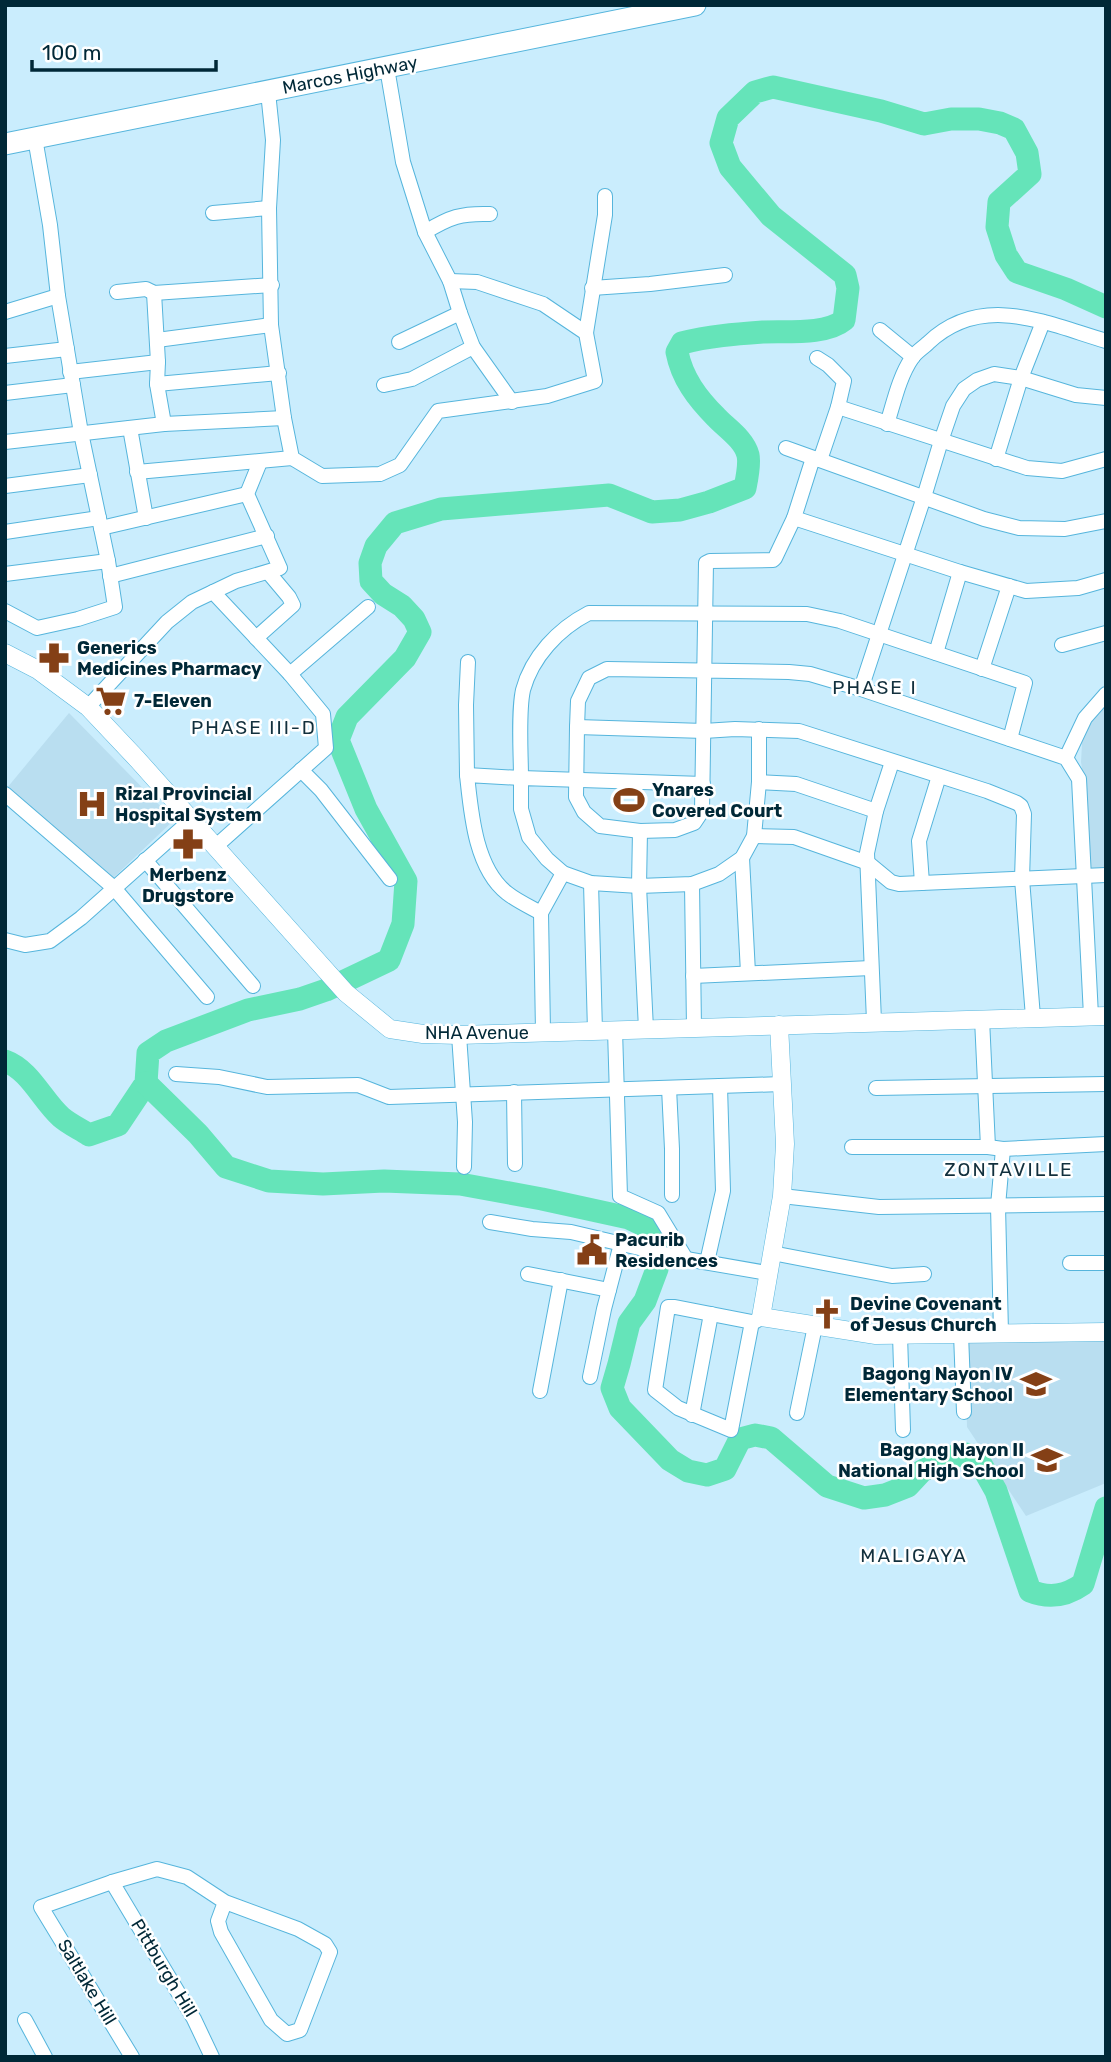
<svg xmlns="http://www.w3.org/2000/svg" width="1111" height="2062" viewBox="0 0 1111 2062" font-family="Rubik,sans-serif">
	<rect width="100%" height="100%" fill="#caedfd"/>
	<g fill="#b9def0">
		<polygon points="1106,702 1106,873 1088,873 1088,808 1081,762 1083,726"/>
		<polygon points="69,713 174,820 111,880 7,788"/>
		<polygon points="1106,1337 1106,1483 1026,1516 967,1427 965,1341"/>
	</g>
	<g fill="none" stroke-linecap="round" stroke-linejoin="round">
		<g stroke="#65e4b9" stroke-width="23">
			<path d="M5 1061C30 1070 42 1100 61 1117 69 1124 80 1129 89 1135L118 1125 146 1083 148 1053 166 1041 248 1010 300 999 326 990 389 960 403 924 406 881 366 809 338 740 347 717 405 658 420 632 414 619 402 606 383 594 371 581 370 563 376 546 395 523 441 509 609 495 652 512 680 510 709 502 745 488C747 478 750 464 748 455 744 439 726 428 716 417 697 398 682 378 677 352L682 343C709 336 737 334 764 332 787 331 826 335 844 320L848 288 845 275 771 216 730 167 721 143 728 118 755 92 773 87 881 111 924 124 951 119H979L1000 123 1014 129 1027 153 1030 174 999 202 997 227 1006 255 1017 272 1066 289 1106 307"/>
			<polyline points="146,1083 198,1134 226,1167 269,1181 323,1184 384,1181 460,1184 542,1199 629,1218 650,1228 660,1242"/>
			<path d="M657 1269 645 1301 629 1323 619 1364 612 1388 620 1408 670 1460 688 1471 707 1475 725 1469 740 1439 755 1435 771 1438 827 1486 864 1498 885 1495 908 1486 922 1471 950 1457 966 1454 978 1459 996 1491 1030 1591C1050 1599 1066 1596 1083 1584L1106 1508"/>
		</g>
		<g stroke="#56b5dc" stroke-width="16">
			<g id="minor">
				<polyline points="387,68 403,162 425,232 450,281 460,313 473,347 512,402"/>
				<polyline points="268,92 273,140 269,208 271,325 284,418 292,458 322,476 380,474 400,465 438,411 547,396 595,381 586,333 543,304 477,282 450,281"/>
				<polyline points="213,213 269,208"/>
				<path d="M425 232C450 217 461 213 490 214"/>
				<polyline points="592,288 650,284 725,275"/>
				<polyline points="117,292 146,289 154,293 272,285"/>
				<polyline points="154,293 158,362 157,384 164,424"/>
				<polyline points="5,312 58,296"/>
				<polyline points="880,330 913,357"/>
				<polyline points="586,333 605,215 605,196"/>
				<polyline points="157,340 271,325"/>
				<polyline points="399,342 460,313"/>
				<polyline points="5,356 67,349"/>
				<polyline points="817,358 828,365 844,381 838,407 820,460"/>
				<polyline points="70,372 158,362"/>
				<polyline points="157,384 279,373"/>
				<polyline points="384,385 412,379 473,347"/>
				<polyline points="5,393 73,385"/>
				<polyline points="838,407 1027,468 1062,471 1106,459"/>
				<path d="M887 424C894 402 899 377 912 358 916 352 923 348 928 343 982 292 1045 323 1106 341"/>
				<polyline points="130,428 146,518"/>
				<polyline points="5,442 164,424 284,418"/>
				<polyline points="786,448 984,519 1019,528 1065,529 1106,521"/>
				<polyline points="813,458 794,518 775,558 773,560 710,561 706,563 702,811 694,823 675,830 640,831 600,826 584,812 576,797 577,727 578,701 589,678 607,669 789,672 810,674 861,689 1066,758 1079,779 1091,1016"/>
				<polyline points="996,459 1021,378 1043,322"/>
				<polyline points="137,472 292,458"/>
				<polyline points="5,486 90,475"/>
				<polyline points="794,518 960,572 1026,591 1078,588 1106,580"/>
				<polyline points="101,528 247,494"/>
				<polyline points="5,532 99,518"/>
				<polyline points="5,574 108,561"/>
				<polyline points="110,576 267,536"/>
				<polyline points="213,592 236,581 280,568 247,494 260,462"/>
				<polyline points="5,611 37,628 78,619 115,607 108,561 81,433 58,296 50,225 35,138"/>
				<polyline points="256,638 293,605 289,597 268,572"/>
				<polyline points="1062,645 1106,633"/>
				<polyline points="936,653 960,572"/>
				<polyline points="982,669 1009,586"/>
				<polyline points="290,674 368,607"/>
				<polyline points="861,689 924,497 941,441 953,406 964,389 977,380 994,374 1021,378 1076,395 1106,398"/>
				<polyline points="88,707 167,622 192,602 213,592 290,674 323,714 326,748 215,847"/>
				<polyline points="577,727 704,731 735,729 799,731 987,791 1017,803 1021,806 1024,814 1022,879 1033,1017"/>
				<polyline points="1066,758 1085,718 1106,694"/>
				<polyline points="301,770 321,790 390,879"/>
				<polyline points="467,775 466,705 468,662"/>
				<polyline points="759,782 796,784 876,811"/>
				<polyline points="703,784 521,778 521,809 529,837 547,859 563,873 591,883 639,886 692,884 719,874 742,858 754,836 759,782 759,729"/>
				<polyline points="5,794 114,888 207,997"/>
				<polyline points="640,831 639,886 646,1029"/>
				<polyline points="754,836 794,837 868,863 891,882 899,884 1106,875"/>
				<polyline points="742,858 748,973"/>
				<polyline points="145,860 253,986"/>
				<polyline points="591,883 595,1031"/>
				<polyline points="922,883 919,841 939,776"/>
				<polyline points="692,884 694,1028"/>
				<path d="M541 913C530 907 517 901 507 893 475 868 471 812 467 775L521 778C521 753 518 713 523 690 532 657 558 629 589 613L807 614 840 621 1025 683 1010 739"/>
				<polyline points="5,940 25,945 50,941 81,918 191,820"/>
				<polyline points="693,976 871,968"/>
				<polyline points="982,1019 988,1147"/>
				<polyline points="874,1021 867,853 876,811 892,762"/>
				<polyline points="615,1030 620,1196 658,1213 686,1259"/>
				<polyline points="543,1032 541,913 563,873"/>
				<polyline points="459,1035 465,1122 464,1167"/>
				<polyline points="176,1074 219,1077 267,1087 358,1085 389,1097 781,1084"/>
				<polyline points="669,1088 672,1149 672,1195"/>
				<polyline points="876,1088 1106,1084"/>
				<polyline points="514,1092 515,1164"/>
				<polyline points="852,1147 988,1147 1003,1149 1106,1144"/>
				<polyline points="782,1196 879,1207 1106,1204"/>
				<polyline points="490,1222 532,1229 571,1232 686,1259 767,1273"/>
				<polyline points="772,1253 892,1276 924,1274"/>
				<polyline points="707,1262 723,1191 720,1086"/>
				<polyline points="1070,1263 1106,1263"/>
				<polyline points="528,1274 609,1290"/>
				<polyline points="752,1322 731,1430 678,1408 655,1390 668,1307 675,1307 752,1322 756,1321 761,1317"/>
				<polyline points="1001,1333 998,1206 1003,1149"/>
				<polyline points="961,1334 964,1412"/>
				<polyline points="900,1335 903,1430"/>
				<polyline points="590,1377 604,1309 621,1244"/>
				<polyline points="540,1391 561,1280"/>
				<polyline points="797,1413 815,1326"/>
				<polyline points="692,1415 711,1314"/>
				<polyline points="112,1882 194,2019 212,2057"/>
				<polyline points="25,2020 45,2057"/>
				<polyline points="132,2057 41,1907 112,1882 157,1869 187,1877 225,1902 298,1929 325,1944 330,1952 300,2030 287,2034 271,2020 221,1932 218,1921 225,1902"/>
			</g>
		</g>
		<g stroke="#56b5dc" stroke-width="19">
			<g id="tertiary">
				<polyline points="5,653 38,670 88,707 137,759 346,993 390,1029 423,1034 459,1035 1106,1016"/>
				<polyline points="779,1025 785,1144 782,1196 761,1317 876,1335 1106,1332"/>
			</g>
		</g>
		<g stroke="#56b5dc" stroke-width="23">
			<polyline id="primary" points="5,144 695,5"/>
		</g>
		<use href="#minor" stroke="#fff" stroke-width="14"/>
		<use href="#tertiary" stroke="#fff" stroke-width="18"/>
		<use href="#primary" stroke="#fff" stroke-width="21"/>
	</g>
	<defs>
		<g id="pharmacy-bare" transform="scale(2.415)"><path d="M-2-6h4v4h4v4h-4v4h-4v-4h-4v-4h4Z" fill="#844016" stroke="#fff" stroke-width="2.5" paint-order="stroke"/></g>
		<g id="supermarket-bare" transform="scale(2.415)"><path d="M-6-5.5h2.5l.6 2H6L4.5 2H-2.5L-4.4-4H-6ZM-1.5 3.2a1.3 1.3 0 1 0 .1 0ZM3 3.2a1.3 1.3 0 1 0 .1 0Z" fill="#844016" stroke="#fff" stroke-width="2.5" paint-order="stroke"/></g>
		<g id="stadium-bare" transform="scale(2.415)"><path d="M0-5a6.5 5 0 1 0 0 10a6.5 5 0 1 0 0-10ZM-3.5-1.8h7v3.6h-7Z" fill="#844016" stroke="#fff" stroke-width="2.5" paint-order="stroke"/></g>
		<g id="hospital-bare" transform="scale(2.415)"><path d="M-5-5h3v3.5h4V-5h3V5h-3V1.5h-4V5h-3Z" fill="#844016" stroke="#fff" stroke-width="2.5" paint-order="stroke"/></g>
		<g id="civic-bare" transform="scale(2.415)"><path d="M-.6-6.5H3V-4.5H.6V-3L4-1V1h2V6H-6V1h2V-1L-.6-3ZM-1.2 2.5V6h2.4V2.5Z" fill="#844016" stroke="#fff" stroke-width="2.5" paint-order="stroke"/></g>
		<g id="church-bare" transform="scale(2.415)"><path d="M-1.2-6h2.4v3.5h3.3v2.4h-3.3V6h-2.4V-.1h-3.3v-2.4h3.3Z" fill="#844016" stroke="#fff" stroke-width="2.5" paint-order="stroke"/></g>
		<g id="school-bare" transform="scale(2.415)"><path d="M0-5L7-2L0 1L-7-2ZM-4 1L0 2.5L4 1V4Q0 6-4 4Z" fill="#844016" stroke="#fff" stroke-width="2.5" paint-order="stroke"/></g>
	</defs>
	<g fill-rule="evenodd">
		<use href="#pharmacy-bare" x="54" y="658"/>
		<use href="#supermarket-bare" x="111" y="701"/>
		<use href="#stadium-bare" x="629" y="800"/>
		<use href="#hospital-bare" x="92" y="804"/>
		<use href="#pharmacy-bare" x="188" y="844"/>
		<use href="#civic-bare" x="592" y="1250"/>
		<use href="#church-bare" x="827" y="1314"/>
		<use href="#school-bare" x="1036" y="1384"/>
		<use href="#school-bare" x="1047" y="1460"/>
	</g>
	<g text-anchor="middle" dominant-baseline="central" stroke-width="5" stroke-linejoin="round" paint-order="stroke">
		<g font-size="18" fill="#002837" stroke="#fff">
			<text transform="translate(350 75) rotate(-11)">Marcos Highway</text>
			<text x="477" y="1033">NHA Avenue</text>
			<text transform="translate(164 1968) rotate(59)">Pittburgh Hill</text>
			<text transform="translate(87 1982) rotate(59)">Saltlake Hill</text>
		</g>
		<g font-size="18" font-weight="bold" fill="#002837" stroke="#fff" text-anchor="start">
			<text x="77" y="648">Generics<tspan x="77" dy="21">Medicines Pharmacy</tspan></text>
			<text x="134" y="701">7-Eleven</text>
			<text x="652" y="790">Ynares<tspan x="652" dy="21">Covered Court</tspan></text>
			<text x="115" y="794">Rizal Provincial<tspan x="115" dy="21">Hospital System</tspan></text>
			<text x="188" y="875" text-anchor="middle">Merbenz<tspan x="188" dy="21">Drugstore</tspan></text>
			<text x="615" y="1240">Pacurib<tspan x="615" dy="21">Residences</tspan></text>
			<text x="850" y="1304">Devine Covenant<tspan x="850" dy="21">of Jesus Church</tspan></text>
			<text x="1013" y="1374" text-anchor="end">Bagong Nayon IV<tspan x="1013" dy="21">Elementary School</tspan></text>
			<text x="1024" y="1450" text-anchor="end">Bagong Nayon II<tspan x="1024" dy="21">National High School</tspan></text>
		</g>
		<g font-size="19" letter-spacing="2" fill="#12303d" stroke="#fff">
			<text x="875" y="687">PHASE I</text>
			<text x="254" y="727">PHASE III-D</text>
			<text x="1009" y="1169">ZONTAVILLE</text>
			<text x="914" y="1555">MALIGAYA</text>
		</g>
	</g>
	<rect width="1111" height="2062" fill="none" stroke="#002837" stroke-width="14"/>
	<path d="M32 60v10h184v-10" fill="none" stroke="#002837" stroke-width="3.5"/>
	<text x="42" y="60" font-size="21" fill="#002837" stroke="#ffffff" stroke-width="5" paint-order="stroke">100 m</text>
</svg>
